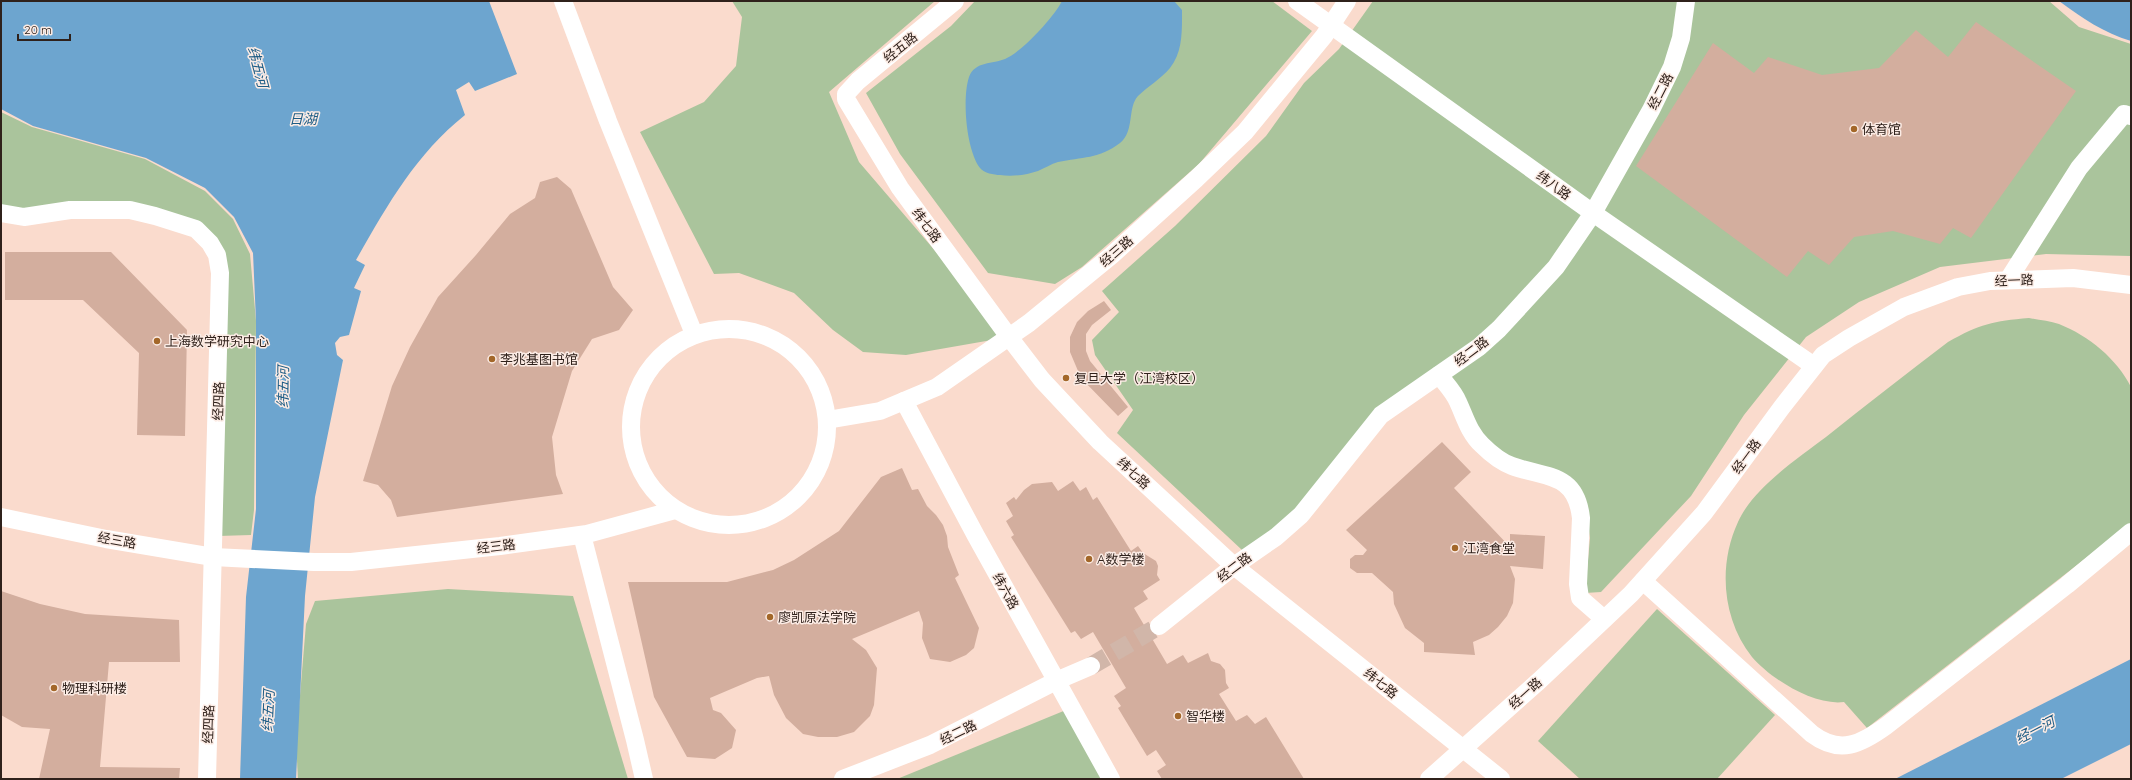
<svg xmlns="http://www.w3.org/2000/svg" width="2132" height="780" viewBox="0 0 2132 780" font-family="Quicksand,'Noto Sans SC',sans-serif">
	<rect width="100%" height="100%" fill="#fadbcd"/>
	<g fill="#aac49c">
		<polygon points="732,1 935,1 829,92 859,162 1009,337 906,355 863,352 833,330 794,293 739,273 714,274 640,132 704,102 736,66 742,17"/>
		<polygon points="975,1 1272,1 1312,31 1199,164 1082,267 1055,284 988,273 900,154 866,93 951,26"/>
		<polygon points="1373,1 2049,1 2079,27 2131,44 2131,256 2046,254 1940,267 1859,302 1806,337 1744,415 1691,496 1601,592 1585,593 1590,538 1586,509 1574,487 1509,459 1492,447 1438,369 1299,508 1267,537 1242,550 1117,433 1133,410 1095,355 1092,340 1119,312 1102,291 1175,226 1266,136 1304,83 1339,49"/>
		<polygon points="1,112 32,127 145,159 205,191 233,219 250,254 256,321 254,510 251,535 218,536 212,242 155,216 23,212 1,207"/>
		<path d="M2029 318C2039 320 2050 321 2059 324 2089 336 2117 359 2131 387V523L1867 728 1844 702C1814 706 1771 679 1752 657 1722 619 1718 565 1738 522 1753 488 1797 459 1826 437 1866 405 1907 373 1948 342 1980 324 1993 321 2029 318Z"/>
		<polygon points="448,589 573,596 628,779 298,779 296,743 306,624 315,601"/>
		<polygon points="1657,609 1775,715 1717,779 1580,779 1538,741"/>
		<polygon points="1066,710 1105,779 897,779"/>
	</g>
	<g fill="#6da5cf">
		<path d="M1 1H489L517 74 475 91 469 82 456 90 465 115C415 155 387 206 356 260L365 265 354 288 361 291 349 335 340 337 335 343 337 355 343 360 315 497 305 596 296 779H240L246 597 256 509V321L253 253 234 217 205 188 146 158 33 126 1 109Z"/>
		<path d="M1062 1H1174L1182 10C1182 30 1183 52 1170 68 1161 79 1148 86 1138 96 1127 108 1135 131 1120 143 1099 159 1082 157 1058 162 1051 164 1045 168 1038 171 1026 175 1012 177 1000 175 994 175 984 173 980 168 966 149 962 98 969 77 975 61 993 64 1005 59 1022 52 1054 17 1062 1Z"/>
		<path d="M2059 1H2131V41C2104 33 2082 18 2059 1Z"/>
		<polygon points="2131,659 2131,744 2061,779 1895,779"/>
	</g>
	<g fill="#d3ae9e">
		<polygon points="1976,22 2076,91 1971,238 1953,228 1940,244 1893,231 1854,237 1829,265 1808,251 1787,277 1636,166 1713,43 1754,73 1768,57 1822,75 1879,68 1916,30 1948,57"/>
		<polygon points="557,177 571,189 613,287 633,310 619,330 592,339 572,371 552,437 556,475 563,494 397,517 391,500 378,485 363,481 392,386 410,347 438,297 476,255 510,214 535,198 540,182"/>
		<polygon points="5,252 111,252 187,330 185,436 137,435 139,353 83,300 5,300"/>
		<polygon points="1104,301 1111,310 1092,325 1086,334 1086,351 1090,361 1128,407 1118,416 1081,378 1070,352 1070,337 1077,322 1088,311"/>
		<polygon points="1442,442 1471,472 1454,488 1510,547 1510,534 1545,536 1543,569 1510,566 1515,579 1513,603 1507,616 1498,627 1489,635 1473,642 1475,655 1424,652 1424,643 1405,628 1394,604 1393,592 1372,573 1357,573 1350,568 1350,559 1355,555 1363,555 1367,550 1346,530"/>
		<polygon points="902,468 912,490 918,489 927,506 936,515 943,525 947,536 948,547 959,575 955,578 979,628 974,648 966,655 950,662 930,659 922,638 923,623 919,611 852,639 866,650 877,668 874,705 870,716 854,732 837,737 818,737 803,734 786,718 774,695 769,676 757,678 710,698 713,710 721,713 736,730 732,748 715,759 687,757 654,697 628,582 727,582 773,570 794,560 839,531 881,477"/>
		<polygon points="1073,481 1080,491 1086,487 1093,500 1097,497 1131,551 1138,546 1143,553 1156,561 1158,566 1157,575 1160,580 1143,591 1148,599 1134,608 1167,664 1183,655 1188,663 1208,653 1211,661 1220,664 1225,670 1226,683 1229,688 1219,694 1236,721 1247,715 1255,724 1266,717 1304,779 1162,779 1157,771 1166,765 1156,750 1147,756 1118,708 1121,706 1114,696 1126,688 1093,632 1081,639 1075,631 1071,633 1011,537 1014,535 1006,521 1013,516 1006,503 1014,497 1016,500 1024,490 1032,484 1052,482 1058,491"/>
		<polygon points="1,591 40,604 85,614 179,620 180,662 109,662 100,767 180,768 179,779 39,779 50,729 22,727 1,715"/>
	</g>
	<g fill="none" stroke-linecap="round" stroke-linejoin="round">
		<polyline stroke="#d1b6a9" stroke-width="18" stroke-dasharray="18 9" stroke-linecap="butt" points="1091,666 1159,626"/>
		<g stroke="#fff" stroke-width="18">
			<polyline points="563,1 608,121 694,334"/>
			<polyline points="955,1 858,81 846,94 846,99 852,109 900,188 1009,337 1042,380 1100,442 1234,566 1501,779"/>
			<polyline points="1297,1 1593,213 1814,366"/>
			<polyline points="1,213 24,217 70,210 130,210 155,216 196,229 210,243 217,255 220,273 207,779"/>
			<polyline points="2008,280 2079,168 2124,114 2131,116"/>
			<circle cx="729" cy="427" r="98"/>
			<path d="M1439 375C1445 383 1454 392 1458 402 1465 417 1469 433 1482 445 1490 453 1501 462 1512 466 1545 478 1576 472 1581 518L1578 584 1580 598 1604 619"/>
			<polyline points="904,401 976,536 1111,779"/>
			<polyline points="827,420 880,411 937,387 1029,323 1112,255 1196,179 1245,132 1324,36 1347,1"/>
			<polyline points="1,517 106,539 213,557 314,562 351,562 500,546 587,534 675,510"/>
			<polyline points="582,535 635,740 644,779"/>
			<path d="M1643 581 1812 734C1840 755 1861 744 1886 726L2067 585 2131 532"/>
			<polyline points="1159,626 1234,566 1276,537 1301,515 1381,415 1479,347 1499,329 1556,267 1593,213 1651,110 1672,67 1681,38 1686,1"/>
			<polyline points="843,779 930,745 1056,681 1091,666"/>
			<polyline points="1429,779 1540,680 1631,594 1704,513 1782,407 1823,355 1849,338 1904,307 1958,287 1990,281 2073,278 2131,285"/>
		</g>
	</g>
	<g fill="#a36729" stroke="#fcece5" stroke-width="1.5">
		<circle cx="1854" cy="129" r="4"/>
		<circle cx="157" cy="341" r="4"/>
		<circle cx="492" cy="359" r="4"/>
		<circle cx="1066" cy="378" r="4"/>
		<circle cx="1455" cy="548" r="4"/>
		<circle cx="1089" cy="559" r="4"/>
		<circle cx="770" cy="617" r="4"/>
		<circle cx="54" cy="688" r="4"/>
		<circle cx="1178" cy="716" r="4"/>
	</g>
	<g text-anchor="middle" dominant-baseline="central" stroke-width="3" stroke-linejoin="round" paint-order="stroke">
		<g font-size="13" fill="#2f211b" stroke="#fcece5">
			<text transform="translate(900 47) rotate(-39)">经五路</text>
			<text transform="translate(1660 91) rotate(-63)">经二路</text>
			<text transform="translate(1554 185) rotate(36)">纬八路</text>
			<text transform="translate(927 225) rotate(54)">纬七路</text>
			<text transform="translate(1116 251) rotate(-41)">经三路</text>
			<text transform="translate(2014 280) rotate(-2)">经一路</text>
			<text transform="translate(1471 351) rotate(-37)">经二路</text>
			<text transform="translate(218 401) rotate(-88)">经四路</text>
			<text transform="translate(1746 456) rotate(-54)">经一路</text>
			<text transform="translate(1134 473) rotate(43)">纬七路</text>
			<text transform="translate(117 540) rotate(10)">经三路</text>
			<text transform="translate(496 546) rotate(-7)">经三路</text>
			<text transform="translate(1234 567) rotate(-37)">经二路</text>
			<text transform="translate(1006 591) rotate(61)">纬六路</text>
			<text transform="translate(1381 683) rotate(39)">纬七路</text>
			<text transform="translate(1525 693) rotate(-42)">经一路</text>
			<text transform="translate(208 724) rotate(-88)">经四路</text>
			<text transform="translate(958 732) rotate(-26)">经二路</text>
		</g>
		<g font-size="13" fill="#2f211b" stroke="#fcece5" text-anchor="start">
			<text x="1862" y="129">体育馆</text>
			<text x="165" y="341">上海数学研究中心</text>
			<text x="500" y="359">李兆基图书馆</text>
			<text x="1074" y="378">复旦大学（江湾校区）</text>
			<text x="1463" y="548">江湾食堂</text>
			<text x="1097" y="559">A数学楼</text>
			<text x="778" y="617">廖凯原法学院</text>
			<text x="62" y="688">物理科研楼</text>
			<text x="1186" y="716">智华楼</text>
		</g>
		<g font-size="14" font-style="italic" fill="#1d5c85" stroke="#fcece5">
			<text transform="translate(258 67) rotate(75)">纬五河</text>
			<text x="303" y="119">日湖</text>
			<text transform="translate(283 387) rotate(-89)">纬五河</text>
			<text transform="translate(268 711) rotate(-87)">纬五河</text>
			<text transform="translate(2035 730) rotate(-27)">经一河</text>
		</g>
	</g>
	<rect width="2132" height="780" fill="none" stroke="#2f211b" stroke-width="4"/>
	<path d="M18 34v6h52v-6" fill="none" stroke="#2f211b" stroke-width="2"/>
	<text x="24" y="34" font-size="12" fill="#2f211b" stroke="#fcece5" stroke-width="3" paint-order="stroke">20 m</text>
</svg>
